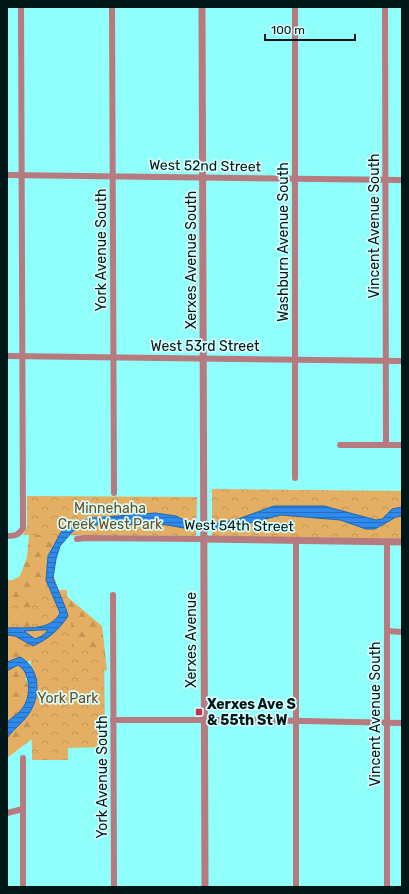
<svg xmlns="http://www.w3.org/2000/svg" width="409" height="894" viewBox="0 0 409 894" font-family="Rubik,sans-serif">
	<defs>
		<pattern id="forest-firs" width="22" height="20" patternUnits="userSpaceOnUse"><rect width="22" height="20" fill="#e4ae63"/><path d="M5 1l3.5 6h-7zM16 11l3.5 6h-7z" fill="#c29555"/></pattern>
		<pattern id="park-crowns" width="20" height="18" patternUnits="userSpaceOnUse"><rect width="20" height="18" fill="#e4ae63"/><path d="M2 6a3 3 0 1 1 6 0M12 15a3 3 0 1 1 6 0" fill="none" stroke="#c29555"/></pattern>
		<pattern id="water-rules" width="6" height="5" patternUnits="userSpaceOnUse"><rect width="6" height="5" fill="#2e8aec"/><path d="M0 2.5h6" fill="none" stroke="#2570be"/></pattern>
	</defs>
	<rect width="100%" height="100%" fill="#90fefb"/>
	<polygon fill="url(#forest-firs)" points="30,524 64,528 48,556 58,589 102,626 107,670 100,672 48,651 27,662 26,680 42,716 40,733 7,758 7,580 13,580 20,576 27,557"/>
	<g fill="url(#park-crowns)">
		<polygon points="212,489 402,491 402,539 212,536"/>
		<polygon points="27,496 197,497 196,536 23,535 27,527"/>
		<polygon points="67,590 67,612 71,613 72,648 104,648 105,747 68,748 68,760 32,760 30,591"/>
		<polygon points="22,604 23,632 7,634 7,605"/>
	</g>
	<polygon fill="#e4ae63" points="80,684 88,685 88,705 68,703 67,699 73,687"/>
	<g fill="url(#water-rules)" stroke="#2068ac" fill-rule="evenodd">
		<path d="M274 506H324L376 520 382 519 392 509 402 507V516L396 517 375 529H366L340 520 281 515 231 528 189 529 162 524 88 525 73 531 60 546 56 559 53 578 66 609 68 616C58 631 48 639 33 646L15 636 7 635V628C25 627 50 632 60 613L46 580 48 556 64 527 74 522 93 518 155 513 176 516 190 523H221L238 519ZM39 630H48L44 635 35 639 24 631Z"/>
		<path d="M20 657C40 668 41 694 30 712 24 722 14 728 7 738V722C13 717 22 711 25 704 31 693 30 672 18 665L7 671V662Z"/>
	</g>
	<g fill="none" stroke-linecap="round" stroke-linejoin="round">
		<g stroke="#b67a7f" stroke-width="6">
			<polyline points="112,7 114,493"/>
			<polyline points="295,7 295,478"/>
			<polyline points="385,7 386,445"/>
			<polyline points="7,175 402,180"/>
			<polyline points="7,356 402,361"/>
			<polyline points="340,445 402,445"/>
			<path d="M7 536C15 536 19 535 23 528L21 7"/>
			<polyline points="77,539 84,538 204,539"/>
			<polyline points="113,595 114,887"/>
			<polyline points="387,631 402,632"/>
			<polyline points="113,720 249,720 402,723"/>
			<polyline points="23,758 23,887"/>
			<polyline points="7,813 23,809"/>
			<polyline points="296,887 296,540"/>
			<polyline points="387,887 387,541"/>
		</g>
		<g stroke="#b67a7f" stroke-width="7">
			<polyline points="202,7 205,887"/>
			<polyline points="204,539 402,542"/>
		</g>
	</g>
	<rect fill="#c23150" stroke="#d7fefd" stroke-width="1.5" x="195" y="708" width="8" height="8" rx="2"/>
	<g text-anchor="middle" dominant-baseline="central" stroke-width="3.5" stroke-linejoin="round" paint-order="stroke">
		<g font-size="14" fill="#011717" stroke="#d7fefd">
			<text transform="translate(205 166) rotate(1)">West 52nd Street</text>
			<text transform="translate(374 226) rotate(-90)">Vincent Avenue South</text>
			<text transform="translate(283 242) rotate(-90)">Washburn Avenue South</text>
			<text transform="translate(101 250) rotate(-90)">York Avenue South</text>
			<text transform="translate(191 260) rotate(-90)">Xerxes Avenue South</text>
			<text x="205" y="346">West 53rd Street</text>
			<text transform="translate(239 526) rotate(1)">West 54th Street</text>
			<text transform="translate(191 640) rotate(-90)">Xerxes Avenue</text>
			<text transform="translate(375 714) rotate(-90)">Vincent Avenue South</text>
			<text transform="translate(102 777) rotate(-90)">York Avenue South</text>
		</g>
		<g font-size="14" fill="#6f4d1b" stroke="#d7fefd">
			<text x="110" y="508">Minnehaha<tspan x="110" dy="16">Creek West Park</tspan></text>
			<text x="68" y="698">York Park</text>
		</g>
		<g font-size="14" font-weight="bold" fill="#011717" stroke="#d7fefd" text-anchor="start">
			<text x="207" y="704">Xerxes Ave S<tspan x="207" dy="16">&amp; 55th St W</tspan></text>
		</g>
	</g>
	<rect width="409" height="894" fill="none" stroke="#011717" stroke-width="16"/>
	<path d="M265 34v6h90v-6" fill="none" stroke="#011717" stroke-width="2"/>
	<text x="271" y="34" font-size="12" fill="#011717" stroke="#d7fefd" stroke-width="3" paint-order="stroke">100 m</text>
</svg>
